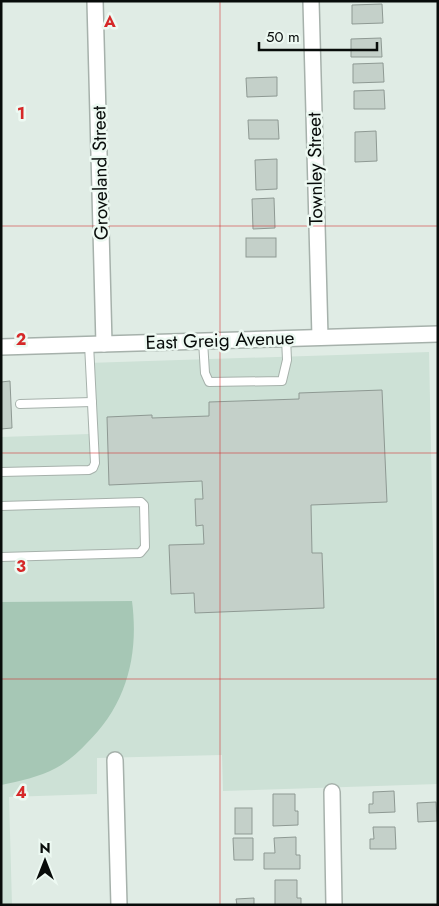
<svg xmlns="http://www.w3.org/2000/svg" width="439" height="906" viewBox="0 0 439 906" font-family="Jost,sans-serif">
	<rect width="100%" height="100%" fill="#e0ece5"/>
	<polygon fill="#cde1d6" points="429,352 438,784 223,791 222,755 97,758 97,794 9,797 12,905 1,905 1,437 89,434 87,363"/>
	<path fill="#a6c7b5" d="M132 601C139 655 127 705 86 744 78 753 67 762 56 768 39 777 20 781 1 785V602Z"/>
	<g fill="#c4d0c9" stroke="#8e9993">
		<polygon points="382,4 383,23 352,24 352,5"/>
		<polygon points="381,38 382,57 351,57 351,39"/>
		<polygon points="383,63 384,82 353,83 353,64"/>
		<polygon points="277,77 277,96 247,97 246,78"/>
		<polygon points="384,90 385,109 354,109 354,91"/>
		<polygon points="248,120 278,120 279,139 249,139"/>
		<polygon points="376,131 377,161 355,162 355,132"/>
		<polygon points="277,159 277,189 256,190 255,160"/>
		<polygon points="274,198 275,228 253,229 252,199"/>
		<rect x="246" y="238" width="30" height="19"/>
		<polygon points="10,381 12,428 1,429 1,382"/>
		<polygon points="382,390 387,502 311,505 312,553 322,553 324,608 195,613 194,593 171,594 169,545 204,544 203,525 196,526 195,499 203,499 202,481 109,485 107,417 152,415 152,418 209,416 209,402 299,399 299,393"/>
		<polygon points="394,791 395,812 369,813 369,804 373,804 373,792"/>
		<polygon points="273,794 295,794 295,811 298,811 298,825 273,826"/>
		<polygon points="436,802 437,821 418,822 417,803"/>
		<rect x="235" y="808" width="17" height="26"/>
		<polygon points="373,827 395,827 396,849 370,849 370,839 374,839"/>
		<polygon points="296,837 296,855 300,855 300,869 264,869 264,853 275,853 274,838"/>
		<polygon points="233,838 253,838 253,860 234,860"/>
		<polygon points="275,880 297,880 297,898 301,898 301,905 275,905"/>
		<polygon points="254,898 254,905 237,905 236,899"/>
	</g>
	<g fill="none" stroke-linecap="round" stroke-linejoin="round">
		<g stroke="#a6b1ab" stroke-width="10">
			<g id="lane">
				<polyline points="203,341 205,373 209,382 282,381 287,360 286,338"/>
				<polyline points="20,404 92,402"/>
				<polyline points="1,472 89,470 93,468 95,463 89,344"/>
				<polyline points="1,506 141,502 144,505 145,547 140,553 1,557"/>
			</g>
		</g>
		<g stroke="#a6b1ab" stroke-width="18">
			<g id="street">
				<polyline points="95,1 104,344"/>
				<polyline points="311,1 320,337"/>
				<polyline points="1,347 438,334"/>
				<polyline points="115,760 119,905"/>
				<polyline points="332,792 334,905"/>
			</g>
		</g>
		<use href="#lane" stroke="#fff" stroke-width="8"/>
		<use href="#street" stroke="#fff" stroke-width="15"/>
	</g>
	<path fill="none" stroke="#d62828" stroke-width="1" stroke-opacity="0.55" d="M220 1V905M1 226H438M1 453H438M1 679H438"/>
	<g text-anchor="middle" dominant-baseline="central" stroke-width="5" stroke-linejoin="round" paint-order="stroke">
		<g font-size="19" fill="#080c0a" stroke="#edf9f2">
			<text transform="translate(315 169) rotate(-91)">Townley Street</text>
			<text transform="translate(100 173) rotate(-91)">Groveland Street</text>
			<text transform="translate(220 340) rotate(-2)">East Greig Avenue</text>
		</g>
	</g>
	<g font-size="16" text-anchor="middle" font-weight="bold" fill="#d62828" stroke="#edf9f2" stroke-width="5" stroke-linejoin="round" paint-order="stroke">
		<text x="110" y="27">A</text>
		<text x="21" y="119">1</text>
		<text x="21" y="345">2</text>
		<text x="21" y="572">3</text>
		<text x="21" y="798">4</text>
	</g>
	<rect width="439" height="906" fill="none" stroke="#080c0a" stroke-width="5"/>
	<g transform="translate(45 861)" stroke="#edf9f2" stroke-width="4" paint-order="stroke">
	<path d="M0-4L9 19L0 12L-9 19Z" fill="#080c0a"/>
	<text y="-8" font-size="14" font-weight="bold" text-anchor="middle" fill="#080c0a">N</text>
	</g>
	<path d="M259 42v8h118v-8" fill="none" stroke="#080c0a" stroke-width="2.5"/>
	<text x="266" y="42" font-size="15" fill="#080c0a" stroke="#edf9f2" stroke-width="4" paint-order="stroke">50 m</text>
</svg>
